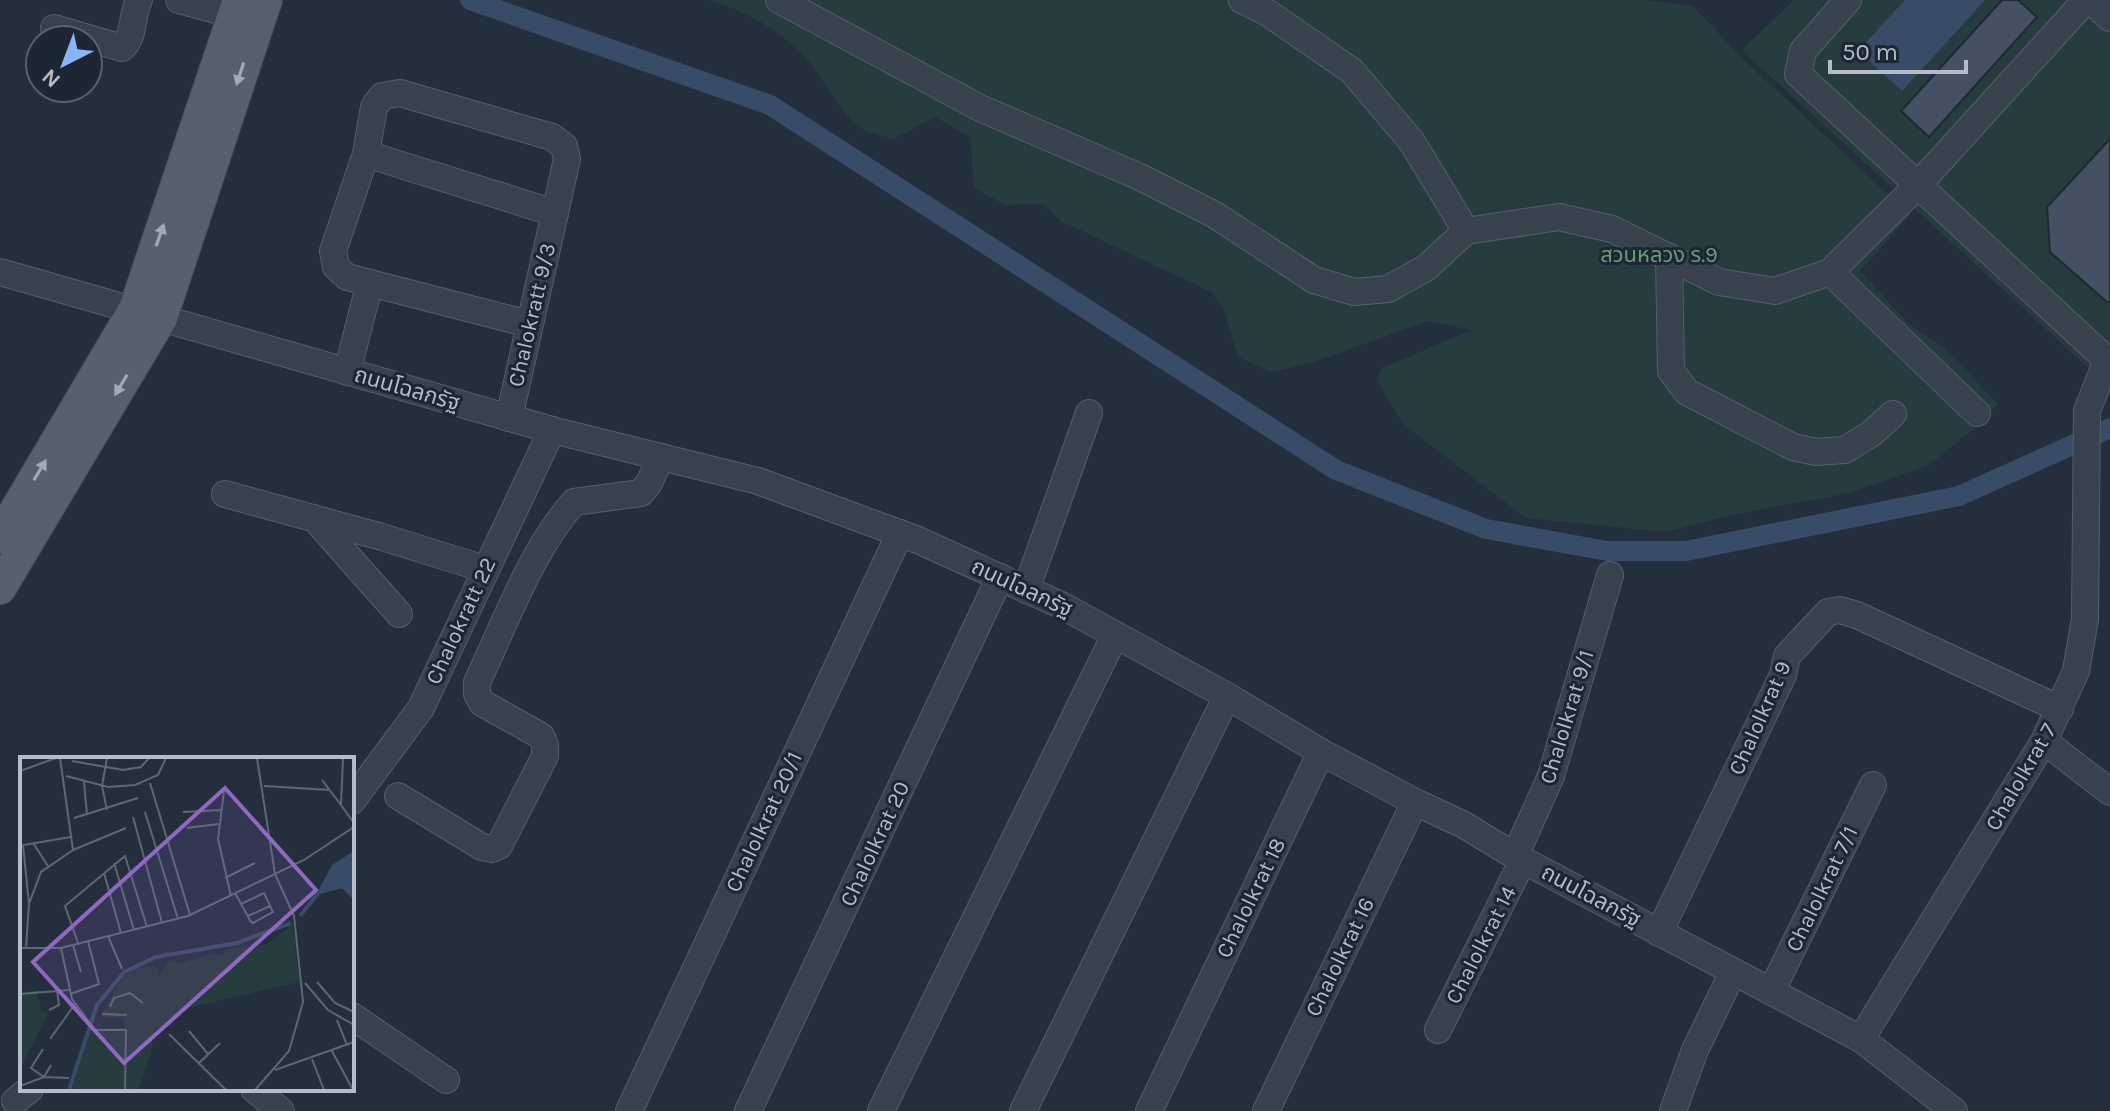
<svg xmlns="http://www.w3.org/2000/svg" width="2110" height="1111" viewBox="0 0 2110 1111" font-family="Karla,'Noto Sans Thai',sans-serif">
	<rect width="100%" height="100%" fill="#242f3e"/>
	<g fill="#263c3f">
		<path d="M707 0H1647L1693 6 1741 57 1910 215 1860 271 1909 324 1943 347 1998 404 1974 429 1927 466 1849 493 1736 514 1666 532 1526 518 1403 424 1377 380 1382 368 1472 330 1428 321 1314 362 1272 372 1238 357 1223 307 1211 292 1061 221 1043 204 1005 205 974 188 970 137 935 117 893 139C884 136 872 134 864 130 845 120 824 80 810 63 784 32 746 10 707 0Z"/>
		<polygon points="1794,0 2110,0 2110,388 1742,50"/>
	</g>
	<polygon fill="#394c67" points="1905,0 1985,0 1902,91 1858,51"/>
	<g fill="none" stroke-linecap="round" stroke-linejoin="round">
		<polyline stroke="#394c67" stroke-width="20" points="470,0 770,105 1336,470 1486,529 1607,551 1686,551 1959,496 2110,428"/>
	</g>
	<g fill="#455162" stroke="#1f2835" stroke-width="2">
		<polygon points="2002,0 2018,0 2037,17 1929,137 1901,111"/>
		<polygon points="2110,139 2110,302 2107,302 2050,252 2047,207"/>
	</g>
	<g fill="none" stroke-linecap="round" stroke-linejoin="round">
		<g stroke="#565f6c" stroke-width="28">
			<g id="minor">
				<polyline points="179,0 234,15"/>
				<polyline points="779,0 980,108 1140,177 1215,215 1314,280 1354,292 1388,289 1426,268 1466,231 1559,217 1612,229 1719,282 1775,291 1830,272 1918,185 2086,0"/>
				<polyline points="1242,0 1268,13 1352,71 1412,142 1466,231"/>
				<polyline points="1848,0 1803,51 1798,74 2107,360"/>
				<polyline points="2090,0 2110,18"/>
				<path d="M54 28 122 48C135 37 131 16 139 0"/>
				<polyline points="366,154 555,213"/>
				<polyline points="1669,257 1671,371 1687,392 1793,447 1816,452 1845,450 1872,433 1893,414"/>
				<polyline points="0,272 552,430 758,481 918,540 1063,606 1227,696 1321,752 1415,802 1464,825 1515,856 1861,1039 1954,1111"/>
				<polyline points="1830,272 1977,413"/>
				<polyline points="347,372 370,283"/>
				<polyline points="509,418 567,159 564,146 552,137 400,93 382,96 374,107 366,154 333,251 336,267 347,277 529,324"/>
				<polyline points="225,494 382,537 485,569"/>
				<polyline points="314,518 399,614"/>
				<polyline points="1026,590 1089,413"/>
				<polyline points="2044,741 2110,792"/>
				<path d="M398 796 482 847 492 849 499 846 545 756V745L541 736 482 703 477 694V682C505 624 531 550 574 502L641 493 649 483 661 457"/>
				<polyline points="352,801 421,708 552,430"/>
				<polyline points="1515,856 1551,776 1610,575"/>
				<polyline points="1659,933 1783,675 1787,656 1828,612 1840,610 1857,615 2060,709"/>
				<polyline points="1771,992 1873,785"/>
				<polyline points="352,1016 446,1080"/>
				<polyline points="1438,1030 1523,860"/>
				<polyline points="1861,1039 2044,741 2076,671 2085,619 2087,411 2107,360"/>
				<polyline points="254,1089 281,1111"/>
				<polyline points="15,1101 30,1089"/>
				<polyline points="629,1111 900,533"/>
				<polyline points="748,1111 1000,577"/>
				<polyline points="881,1111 1115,635"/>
				<polyline points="1023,1111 1227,696"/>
				<polyline points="1149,1111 1321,752"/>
				<polyline points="1266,1111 1415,802"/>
				<polyline points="1673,1111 1695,1050 1733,972"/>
			</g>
		</g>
		<g stroke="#414a57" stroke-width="34">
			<g id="major">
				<polyline points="0,537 135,309 239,0"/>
				<polyline points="0,588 161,318 266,0"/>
			</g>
		</g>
		<use href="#minor" stroke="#38414e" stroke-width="26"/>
		<use href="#major" stroke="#56606e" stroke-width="32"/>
	</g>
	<defs><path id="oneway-solid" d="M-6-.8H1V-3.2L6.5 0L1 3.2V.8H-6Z" transform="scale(2)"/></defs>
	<g fill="#a1aab7">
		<use href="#oneway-solid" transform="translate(240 74) rotate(108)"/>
		<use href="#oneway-solid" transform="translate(160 235) rotate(-71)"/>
		<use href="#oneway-solid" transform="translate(121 385) rotate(121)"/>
		<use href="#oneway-solid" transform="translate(40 470) rotate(-59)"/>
	</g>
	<g text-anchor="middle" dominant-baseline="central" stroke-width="6" stroke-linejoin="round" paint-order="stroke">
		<g font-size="22" fill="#6b9a76" stroke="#1d2633">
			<text x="1659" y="255">สวนหลวง ร.9</text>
		</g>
		<g font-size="22" fill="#b4bcc9" stroke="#1d2633">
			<text transform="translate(532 315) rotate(-77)">Chalokratt 9/3</text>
			<text transform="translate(407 389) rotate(16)">ถนนโฉลกรัฐ</text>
			<text transform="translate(1022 588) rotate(25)">ถนนโฉลกรัฐ</text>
			<text transform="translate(461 621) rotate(-65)">Chalokratt 22</text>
			<text transform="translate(1567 717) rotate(-73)">Chalolkrat 9/1</text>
			<text transform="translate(1760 718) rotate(-66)">Chalolkrat 9</text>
			<text transform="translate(2021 777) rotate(-60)">Chalolkrat 7</text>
			<text transform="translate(764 822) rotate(-65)">Chalolkrat 20/1</text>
			<text transform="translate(875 844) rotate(-65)">Chalolkrat 20</text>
			<text transform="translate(1822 889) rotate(-64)">Chalolkrat 7/1</text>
			<text transform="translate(1591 896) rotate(28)">ถนนโฉลกรัฐ</text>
			<text transform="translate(1251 898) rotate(-64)">Chalolkrat 18</text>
			<text transform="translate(1481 945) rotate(-63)">Chalolkrat 14</text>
			<text transform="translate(1340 957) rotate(-64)">Chalolkrat 16</text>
		</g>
	</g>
	<g transform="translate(20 757)">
		<rect width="334" height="334" fill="#242f3e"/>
		<path d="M273 167 279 225 171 250 141 271H134L131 296 118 333H52L71 271H104V261L81 260 101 221 115 211 133 209 140 213 136 223 150 203 162 206 192 196 201 199 207 192 246 188ZM16 233 22 255 28 257 0 312V237Z" fill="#263c3f"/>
		<path d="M334 94V143L322 131 296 138 312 108Z" fill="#394c67"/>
		<path fill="none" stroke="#394c67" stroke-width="4" d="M280 159 298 136M49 333 77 248 104 215 136 200 217 186 271 166"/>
		<path fill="none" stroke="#5e6776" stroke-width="2" d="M323 1 321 48 334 66M52 4 103 13 121 10 129 1M0 14 36 1M46 19 88 30 115 28 138 18 146 1M302 23 321 48M64 25 67 58M130 26 170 158M244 29 310 33M204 34 198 82 211 139M87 53 82 29 87 1M125 55 158 162M163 55 201 53M113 60 142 166M54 61 118 41M167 71 198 67M13 86 28 109M53 93 106 71M94 106 114 173M84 116 101 176M205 121 235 106M215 136 231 165 233 166 253 155 244 136 221 147M9 147 3 88 51 80M228 159 250 149M88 179 102 212M58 186 45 149 105 99 127 170M53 188 61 215M0 191H41L168 159 284 103 334 70M6 191 9 147 21 115 53 93 40 1M41 191 52 242 75 273H106L105 333M297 225 315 246 334 255M285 226 308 253 334 268M0 237 49 233M50 237 79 227 68 184M90 250 94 241 110 236 123 246M29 253 39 248 37 234M82 257 107 258M317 263 327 288M169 274 188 297M149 277 206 333M30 282 55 247M23 292 11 311 24 320 31 308M312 294 333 333M292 302 304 333M179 306 200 286M255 313 334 285M0 329 24 320 49 321M235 333 269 294 283 245 274 159 255 117 237 1"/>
		<path fill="#9266c3" fill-opacity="0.15" stroke="#9266c3" stroke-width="4" d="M205 31 296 133 104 306 13 205Z"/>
		<rect width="334" height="334" fill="none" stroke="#b4bcc9" stroke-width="4"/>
	</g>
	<g transform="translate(64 64) rotate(222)"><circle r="38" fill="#1d2633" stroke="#59626f" stroke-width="2"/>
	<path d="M0-6L14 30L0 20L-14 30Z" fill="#8ab4f8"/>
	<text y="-12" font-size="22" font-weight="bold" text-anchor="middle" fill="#b4bcc9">N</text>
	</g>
	<path d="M1830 60v12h136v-12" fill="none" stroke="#b4bcc9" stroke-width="4"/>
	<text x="1842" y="60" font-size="24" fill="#b4bcc9" stroke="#1d2633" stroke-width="6" paint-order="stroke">50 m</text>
</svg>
